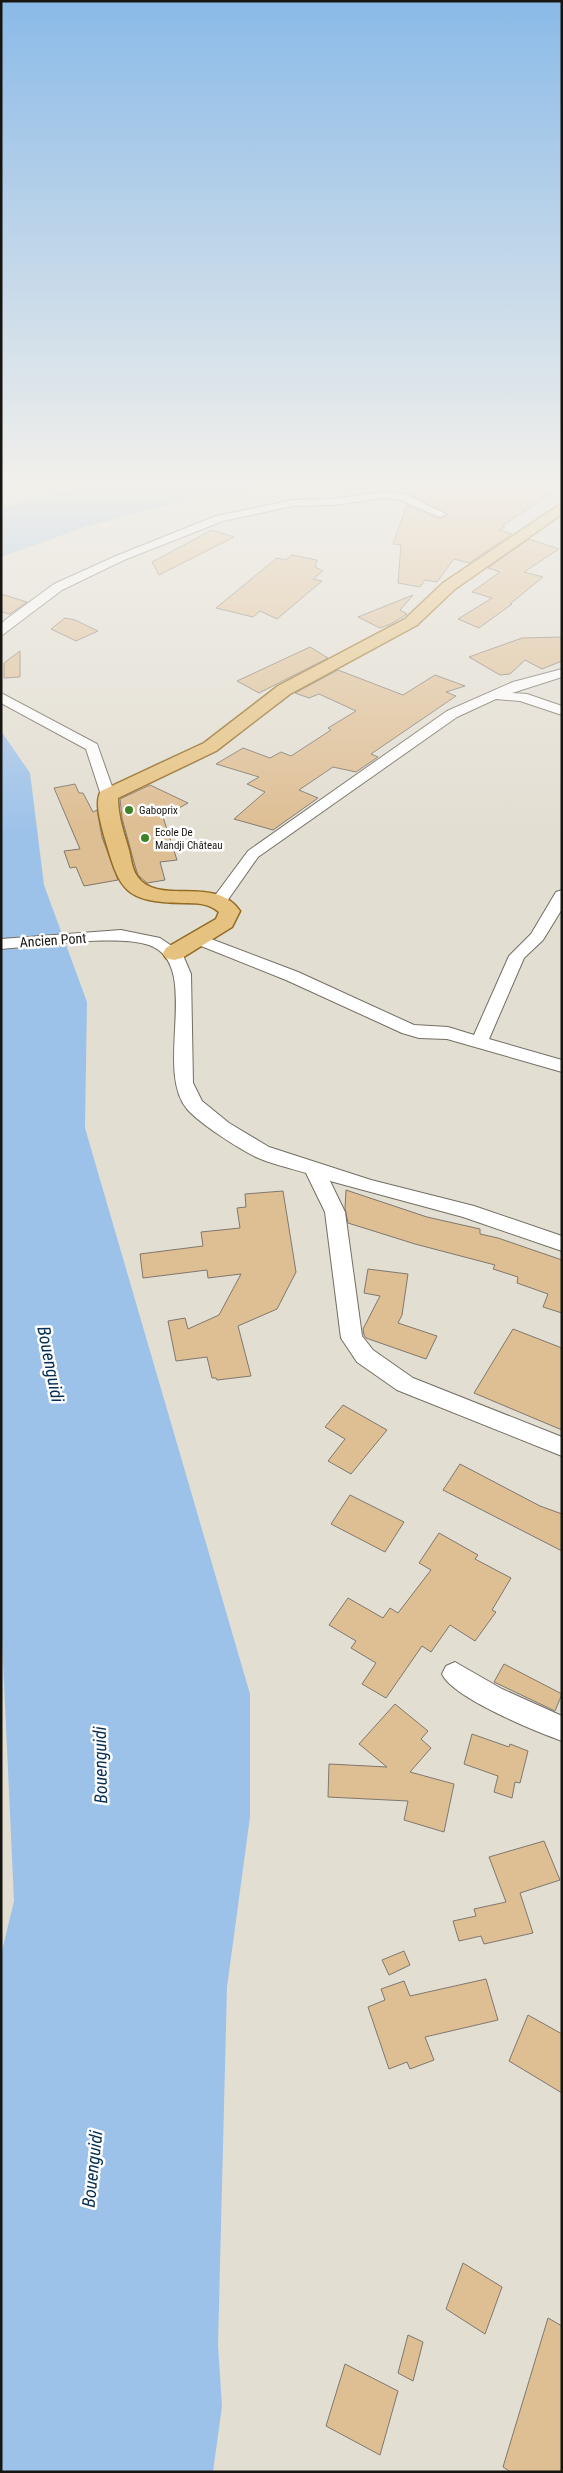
<svg xmlns="http://www.w3.org/2000/svg" width="563" height="2473" viewBox="0 0 563 2473" font-family="'Roboto Condensed',sans-serif">
	<rect width="100%" height="100%" fill="#e3ded2"/>
	<g fill="#9dc2e9">
		<polygon points="81,487 264,487 198,497 85,527 1,557 1,508"/>
		<polygon points="1,731 30,773 44,885 87,1002 85,1128 250,1694 250,1817 227,1987 218,2345 222,2406 213,2472 1,2472 1,1955 14,1901 1,1618"/>
	</g>
	<g fill="#debe93" stroke="#80786e">
		<polygon points="422,487 530,487 551,493 502,526 505,527 499,530 512,534 469,563 454,559 437,582 425,580 420,587 398,583 401,545 393,544 407,505 439,519 448,515 410,495"/>
		<polygon points="212,530 234,537 159,575 152,562"/>
		<polygon points="529,539 559,549 524,572 543,577 510,604 512,604 479,628 458,619 492,598 472,592 500,572 488,568"/>
		<polygon points="292,555 317,560 315,567 323,571 313,579 322,581 277,619 260,611 253,617 216,608 277,558 286,560"/>
		<polygon points="1,594 27,602 10,614 1,612"/>
		<polygon points="413,595 400,610 407,614 391,624 380,628 358,617"/>
		<polygon points="65,618 75,620 98,631 76,641 51,629"/>
		<polygon points="562,637 562,661 542,669 525,660 510,674 500,675 469,657 522,638"/>
		<polygon points="310,647 328,658 259,693 237,681"/>
		<polygon points="20,651 20,677 4,678 4,663"/>
		<polygon points="338,670 403,695 435,675 465,686 446,692 456,696 371,754 378,757 356,772 333,767 299,790 318,798 273,830 234,819 265,792 247,784 259,777 216,764 243,748 270,758 281,752 291,756 331,730 328,728 356,711 319,694 309,698 295,693"/>
		<polygon points="75,784 79,793 83,793 93,812 97,810 102,837 118,880 84,886 76,867 70,868 64,851 80,849 54,788"/>
		<polygon points="150,785 188,803 163,817 177,860 160,862 165,880 147,883 138,875 135,866 122,818 120,799"/>
		<polygon points="346,1190 427,1217 480,1229 480,1234 498,1238 562,1260 562,1313 543,1307 548,1294 517,1283 518,1277 493,1269 495,1265 415,1244 348,1223 345,1208"/>
		<polygon points="283,1191 296,1272 277,1309 238,1326 251,1376 217,1380 216,1378 212,1378 207,1357 176,1361 168,1321 185,1318 188,1329 219,1315 241,1274 208,1278 207,1270 143,1278 140,1254 203,1246 201,1232 240,1228 237,1208 246,1207 245,1194"/>
		<polygon points="368,1269 408,1274 402,1315 398,1323 437,1336 426,1359 366,1338 364,1335 363,1329 380,1296 364,1293"/>
		<polygon points="513,1329 562,1348 562,1430 474,1393"/>
		<polygon points="343,1405 387,1430 351,1474 328,1461 345,1439 325,1427"/>
		<polygon points="460,1464 540,1506 562,1514 562,1551 443,1490"/>
		<polygon points="350,1495 404,1522 385,1552 331,1524"/>
		<polygon points="439,1533 478,1555 475,1559 511,1578 492,1610 496,1612 475,1641 450,1625 431,1652 422,1646 386,1698 362,1684 376,1663 351,1648 356,1641 329,1625 348,1598 383,1618 390,1608 398,1613 431,1570 419,1563"/>
		<polygon points="504,1664 562,1694 555,1711 494,1682"/>
		<polygon points="395,1704 428,1731 421,1739 431,1748 410,1772 454,1784 444,1832 404,1820 408,1801 328,1797 329,1764 387,1767 359,1744"/>
		<polygon points="472,1734 509,1747 510,1744 528,1751 520,1783 515,1782 512,1798 494,1792 498,1776 464,1764"/>
		<polygon points="544,1841 560,1880 520,1893 533,1933 484,1944 481,1936 459,1941 453,1921 476,1916 474,1909 506,1902 489,1857"/>
		<polygon points="404,1951 410,1965 389,1975 382,1960"/>
		<polygon points="486,1979 498,2020 425,2037 434,2060 410,2069 407,2062 389,2069 368,2007 385,2000 381,1989 404,1981 410,1996"/>
		<polygon points="528,2015 562,2034 562,2093 509,2061"/>
		<polygon points="463,2263 502,2287 485,2334 446,2309"/>
		<polygon points="548,2318 562,2326 562,2472 511,2472 503,2467"/>
		<polygon points="408,2335 423,2342 413,2381 398,2373"/>
		<polygon points="345,2364 398,2391 380,2455 326,2426"/>
	</g>
	<g fill="none" stroke-linecap="round" stroke-linejoin="round">
		<g stroke="#736e63" stroke-width="2">
			<g id="minor">
				<polygon points="382,492 404,494 446,514 440,517 398,499 382,498 335,505 293,506 223,521 124,560 62,590 1,636 1,624 5,620 54,584 116,556 216,516 293,500 335,499"/>
				<polygon points="562,669 562,677 512,693 527,694 562,706 562,715 520,701 496,699 457,717 258,857 225,904 213,904 211,901 248,851 447,711 513,682"/>
				<polygon points="1,693 97,744 115,795 113,798 103,798 101,795 86,749 1,703"/>
				<polygon points="562,890 562,909 543,940 524,958 489,1039 562,1060 562,1072 447,1039 419,1038 402,1033 286,980 191,942 189,939 191,936 203,936 298,972 414,1025 448,1027 474,1035 509,956 531,934 556,892"/>
				<path d="M121 930 160 938 182 953 191 974 193 1083 202 1101 229 1123 269 1147 371 1180 474 1206 562 1236V1251L463 1217 330 1181 345 1212 362 1336 373 1350 413 1378 562 1437V1456L397 1390 357 1362 341 1338 325 1212 306 1173C290 1168 271 1164 256 1157 239 1149 199 1123 187 1109 153 1069 203 964 149 945 117 934 38 946 1 949V939Z"/>
				<path d="M455 1662 502 1689 562 1716V1741C535 1731 453 1698 442 1674L446 1666Z"/>
			</g>
		</g>
		<g stroke="#936b23" stroke-width="3">
			<path id="major" d="M562 503V514L455 589 417 625 290 694 216 751 118 798C118 816 124 833 129 850 131 858 132 869 137 876 158 907 215 874 240 911L232 927 182 958 174 960 166 958 163 953 166 948 216 919 219 912C208 903 197 903 183 903 122 902 120 889 104 836 101 823 94 802 101 791L204 743 278 686 405 619 443 583Z"/>
		</g>
		<use href="#minor" fill="#fff" fill-rule="evenodd"/>
		<use href="#major" fill="#e6c280" fill-rule="evenodd"/>
	</g>
	<linearGradient id="sky" x2="0" y2="1"><stop stop-color="#8abae8"/><stop offset="0.58" stop-color="#f2f0eb"/><stop offset="1" stop-color="#f2f0eb" stop-opacity="0"/></linearGradient>
	<rect width="563" height="833" fill="url(#sky)"/>
	<g fill="#3d8328" stroke="#fff" stroke-width="2">
		<circle cx="129" cy="810" r="5"/>
		<circle cx="145" cy="838" r="5"/>
	</g>
	<g text-anchor="middle" dominant-baseline="central" stroke-width="5" stroke-linejoin="round" paint-order="stroke">
		<g font-size="11" fill="#171511" stroke="#fff" text-anchor="start">
			<text x="139" y="810">Gaboprix</text>
			<text x="155" y="832">Ecole De<tspan x="155" dy="13">Mandji Château</tspan></text>
		</g>
		<g font-size="14" fill="#171511" stroke="#fff">
			<text transform="translate(53 940) rotate(-4)">Ancien Pont</text>
		</g>
		<g font-size="18" font-style="italic" fill="#062f53" stroke="#fff">
			<text transform="translate(51 1364) rotate(79)">Bouenguidi</text>
			<text transform="translate(100 1765) rotate(-91)">Bouenguidi</text>
			<text transform="translate(92 2169) rotate(-84)">Bouenguidi</text>
		</g>
	</g>
	<rect width="563" height="2473" fill="none" stroke="#171511" stroke-width="5"/>
</svg>
